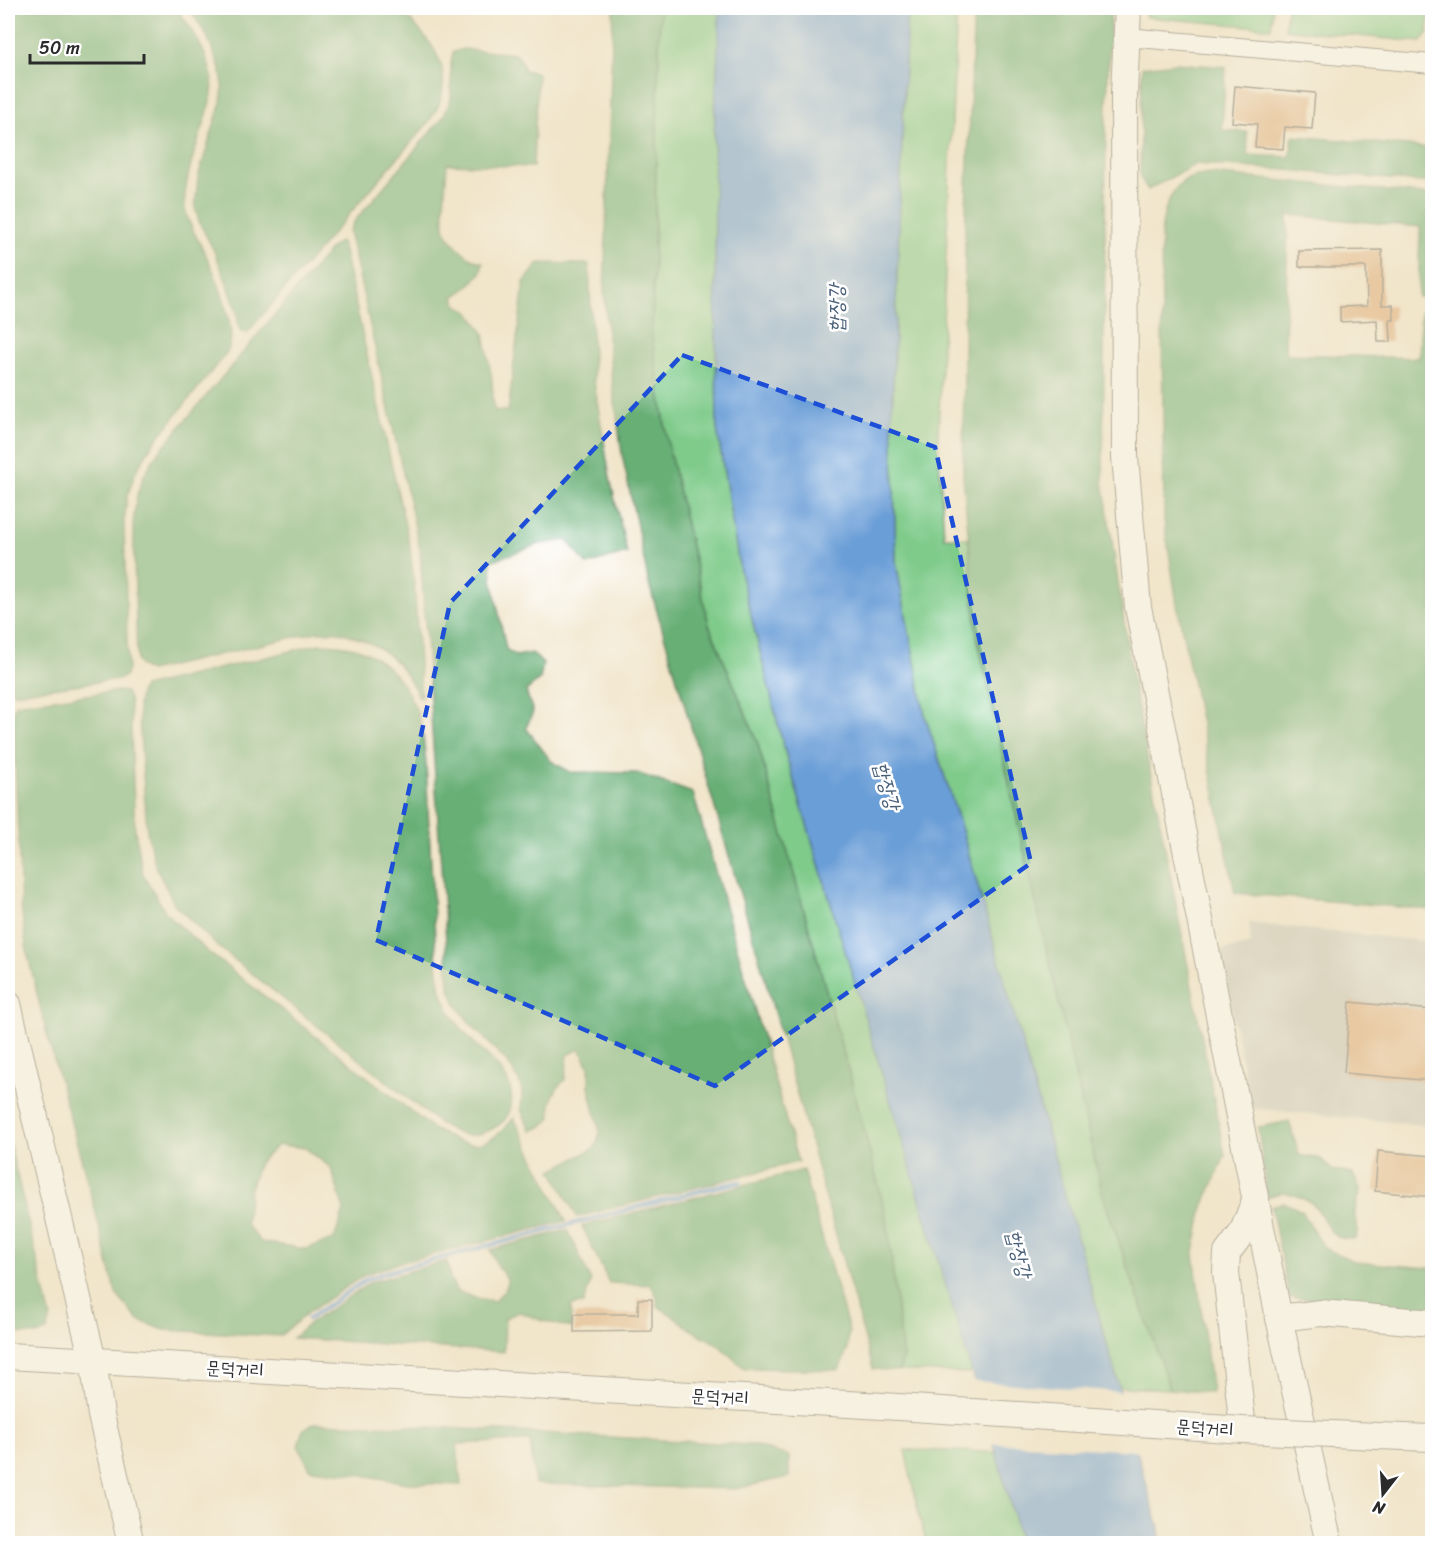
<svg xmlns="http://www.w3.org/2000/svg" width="1440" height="1551" viewBox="0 0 1440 1551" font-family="Sriracha,'Poor Story',sans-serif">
	<rect width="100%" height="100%" fill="#fff"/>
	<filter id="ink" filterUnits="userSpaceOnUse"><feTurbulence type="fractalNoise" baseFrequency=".0167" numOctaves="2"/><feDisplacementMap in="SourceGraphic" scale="12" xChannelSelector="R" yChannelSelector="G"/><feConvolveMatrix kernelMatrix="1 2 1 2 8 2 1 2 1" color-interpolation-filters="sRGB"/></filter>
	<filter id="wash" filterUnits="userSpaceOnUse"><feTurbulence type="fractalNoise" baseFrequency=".008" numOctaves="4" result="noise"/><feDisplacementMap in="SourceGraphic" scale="24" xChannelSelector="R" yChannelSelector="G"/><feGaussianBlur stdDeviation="1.35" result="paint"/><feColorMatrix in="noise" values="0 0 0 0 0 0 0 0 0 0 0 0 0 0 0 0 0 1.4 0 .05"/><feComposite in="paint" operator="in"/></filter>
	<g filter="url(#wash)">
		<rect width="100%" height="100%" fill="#f1e5ca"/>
		<polygon fill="#c5c5b9" points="1249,923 1432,942 1432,1126 1251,1108 1220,951 1251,944"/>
		<g fill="#7fcb8a" stroke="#557b5a" stroke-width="1.5">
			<polygon points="660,8 720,8 714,138 717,428 740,571 784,748 973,1373 899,1371 903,1358 887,1220 860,1113 757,741 709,625 668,445 652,336"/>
			<polygon points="907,8 957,8 938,438 944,537 968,538 977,636 1016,815 1103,1196 1170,1389 1119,1387 962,830 925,716 896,563 892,414"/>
			<polygon points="1143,8 1273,8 1271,28 1146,17"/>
			<polygon points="1287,8 1430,8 1428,32 1421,42 1285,29"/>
			<polygon points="905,1450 996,1452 1021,1543 927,1543 921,1524"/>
		</g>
		<g fill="#67af76" stroke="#496d50" stroke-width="1.5" fill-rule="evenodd">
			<path d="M8 8H176C193 30 217 65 212 94 208 118 197 141 191 164 188 178 183 194 185 209 188 225 199 240 206 255 216 275 231 315 231 337 231 342 229 347 228 351L152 445 136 471 127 497 124 523 128 670 126 675 120 679 14 693 12 692 11 687 8 610Z"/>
			<path d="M189 8H398C425 35 455 62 439 104 437 111 431 118 427 124L247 333 241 331 239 328 237 312 229 288 214 251 199 222 195 208 198 177 221 102 223 86 221 72 207 36Z"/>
			<polygon points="613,8 660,8 652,336 668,445 709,625 757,741 860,1113 887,1220 903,1358 899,1371 873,1369 764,975 649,584 622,454 611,373 604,292"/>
			<polygon points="974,8 1111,8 1106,129 1103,480 1134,688 1225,1156 1203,1207 1194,1253 1212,1393 1170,1389 1103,1196 1016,815 977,636 963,475 965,233"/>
			<path d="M463 49 516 54 521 60 524 70 538 73 533 167 447 164C446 184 443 205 444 225 445 238 470 262 483 262L481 273 467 288 454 297 457 304 471 314 484 333 492 379 494 410 508 411 524 282 539 263 589 264 594 381 610 478 627 553 587 565 567 540 540 544 491 561 492 579 506 649 516 656 532 653 543 664 540 679 526 691 533 712 526 728 551 761 570 772 637 773 693 793 798 1162 577 1217 552 1170 595 1148 600 1132 589 1088V1067L580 1049 568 1055 565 1080C553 1090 549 1102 551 1118L543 1126 531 1131 521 1110 522 1092 519 1081 508 1063 469 1022 456 1004 449 986 420 550 349 231 353 223 443 117 451 99V62L453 52Z"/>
			<polygon points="1175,63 1226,67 1222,130 1247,132 1248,155 1290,157 1293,136 1432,148 1432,183 1285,170 1196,164 1148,190 1140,177 1142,67"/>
			<path d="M1210 174 1432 195V289L1426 297H1418L1420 227 1288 215 1285 354 1419 358 1421 311 1432 307V910L1235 893 1177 605 1164 520 1161 233C1163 214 1168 191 1185 180 1192 176 1202 175 1210 174Z"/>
			<path d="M339 242 342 243 343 247 410 547 415 593 421 697H419C405 668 388 648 357 638 351 636 345 633 339 632 332 631 324 632 316 632L150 671C144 670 140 667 137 661L133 523 137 495 144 475 157 454 333 246Z"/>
			<path d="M319 644C334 644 350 645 363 651 396 666 416 698 422 732 427 757 427 784 428 809 430 845 432 882 434 918 435 941 436 967 441 990 445 1006 455 1021 465 1033 484 1056 517 1073 511 1107 507 1126 482 1137 464 1135 456 1134 447 1127 440 1124L216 945 175 905 156 868 147 833 138 705 140 693 144 687Z"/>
			<path d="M118 691 126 692 130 701 135 830 143 874 166 913 207 951 435 1130C472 1151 486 1150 514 1118L566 1221 398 1263 366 1274 306 1314 280 1336 164 1330 138 1320 116 1294 94 1206 45 1027 27 952 21 907 13 711 16 704 28 702ZM278 1145 305 1148 331 1168 344 1210 334 1239 306 1249 261 1242 246 1225 250 1188 259 1163Z"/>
			<path d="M1289 1121 1299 1155 1321 1159 1332 1170 1353 1174 1361 1191C1358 1199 1355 1206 1355 1215 1355 1224 1360 1230 1355 1239 1328 1240 1330 1228 1318 1210 1311 1200 1297 1195 1285 1193 1280 1193 1273 1195 1267 1197L1258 1127Z"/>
			<polygon points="8,1137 51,1318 47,1331 37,1335 8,1333"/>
			<polygon points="803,1170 849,1330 847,1351 839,1370 744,1368 717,1344 690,1329 675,1317 657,1306 657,1298 651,1285 609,1283 582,1226"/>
			<polygon points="1285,1203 1302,1211 1324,1248 1356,1262 1432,1268 1432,1314 1289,1297 1271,1206"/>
			<polygon points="568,1230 591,1281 583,1304 571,1306 571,1328 540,1320 519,1312 505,1318 504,1352 293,1338 310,1323 371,1282 447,1261 450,1277 456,1291 476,1298 494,1301 506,1289 507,1278 499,1269 490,1250"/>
			<polygon points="316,1423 432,1427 753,1445 789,1456 789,1477 735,1489 535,1484 530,1441 457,1444 461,1485 407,1483 357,1474 310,1469 298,1446 303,1429"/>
		</g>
		<polygon fill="#6b9ed7" stroke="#4b6481" stroke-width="1.5" points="720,8 907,8 892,414 896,563 925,716 962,830 1163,1543 1021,1543 996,1452 784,748 740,571 717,428 714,138"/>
		<polygon fill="#f1e5ca" points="972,1381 1123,1392 1140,1451 990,1443"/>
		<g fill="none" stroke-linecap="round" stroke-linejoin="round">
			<polyline stroke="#6b9ed7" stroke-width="4.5" points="308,1319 367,1279 387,1272 715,1187 740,1182"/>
		</g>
		<g id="blocks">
			<g fill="#dea670">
				<polygon points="1235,86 1315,93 1312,129 1285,127 1283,149 1255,147 1257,124 1232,122"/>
				<polygon points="1382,250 1382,305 1393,305 1394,320 1390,320 1391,342 1378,342 1377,320 1340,322 1340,307 1367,306 1366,267 1299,267 1299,251"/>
				<polygon points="1350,1002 1432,1010 1432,1081 1344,1073"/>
				<polygon points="1378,1151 1432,1156 1432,1197 1375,1191"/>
				<polygon points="638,1299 652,1299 652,1331 574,1332 574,1314 638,1314"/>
			</g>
		</g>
	</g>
	<g filter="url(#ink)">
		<use href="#blocks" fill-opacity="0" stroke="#706c63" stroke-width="1.5"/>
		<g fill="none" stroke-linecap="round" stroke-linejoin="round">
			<g stroke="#706c63" stroke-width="20">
				<polyline id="street" points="1127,37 1432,64"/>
			</g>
			<g stroke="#706c63" stroke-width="28">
				<g id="secondary">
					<polyline points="1128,8 1124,94 1125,457 1138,607 1279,1318 1329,1544"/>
					<polyline points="8,1004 93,1361 101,1415 131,1544"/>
					<polyline points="1279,1318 1321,1313 1432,1323"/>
					<polyline points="8,1356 883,1406"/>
					<polyline points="1243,1430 1226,1272 1227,1253 1242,1233 1256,1198"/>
					<polyline points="1378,1436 1432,1438"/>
				</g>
			</g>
			<use href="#street" stroke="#fff" stroke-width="18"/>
			<use href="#secondary" stroke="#fff" stroke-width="26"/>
			<g stroke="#706c63" stroke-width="28" stroke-linecap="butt">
				<polyline id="secondary-bridge" points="883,1406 1243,1430 1378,1436"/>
			</g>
			<use href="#secondary-bridge" stroke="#fff" stroke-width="26"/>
		</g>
	</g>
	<path d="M0 0H1440V1551H0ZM682 355 935 447 1031 863 715 1086 376 940 450 603Z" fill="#f1e5ca" fill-opacity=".55" fill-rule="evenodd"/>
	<path fill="none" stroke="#1d4ed8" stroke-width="4.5" stroke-dasharray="12 8" stroke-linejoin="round" d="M682 355 935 447 1031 863 715 1086 376 940 450 603Z"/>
	<g text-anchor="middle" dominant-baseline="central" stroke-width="5" stroke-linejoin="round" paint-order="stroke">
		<g font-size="18" fill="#2b2b2b" stroke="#fff">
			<text transform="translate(235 1369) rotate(3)">문덕거리</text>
			<text transform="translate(720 1397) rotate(3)">문덕거리</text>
			<text transform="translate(1205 1428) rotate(4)">문덕거리</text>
		</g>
		<g font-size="20" font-style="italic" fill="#485f78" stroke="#fff">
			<text transform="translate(836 308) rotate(-90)">합장강</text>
			<text transform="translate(887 786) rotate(74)">합장강</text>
			<text transform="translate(1019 1254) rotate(75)">합장강</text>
		</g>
	</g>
	<rect width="1440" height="1551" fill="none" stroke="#fff" stroke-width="30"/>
	<g transform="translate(1383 1494) rotate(197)" stroke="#ffffff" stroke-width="4.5" paint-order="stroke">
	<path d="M0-4.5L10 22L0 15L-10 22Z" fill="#2b2b2b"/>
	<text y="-9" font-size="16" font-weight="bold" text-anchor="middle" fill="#2b2b2b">N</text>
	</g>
	<path d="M30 54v9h114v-9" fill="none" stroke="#2b2b2b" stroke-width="3"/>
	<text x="39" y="54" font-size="18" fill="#2b2b2b" stroke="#ffffff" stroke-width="4.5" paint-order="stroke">50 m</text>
</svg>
